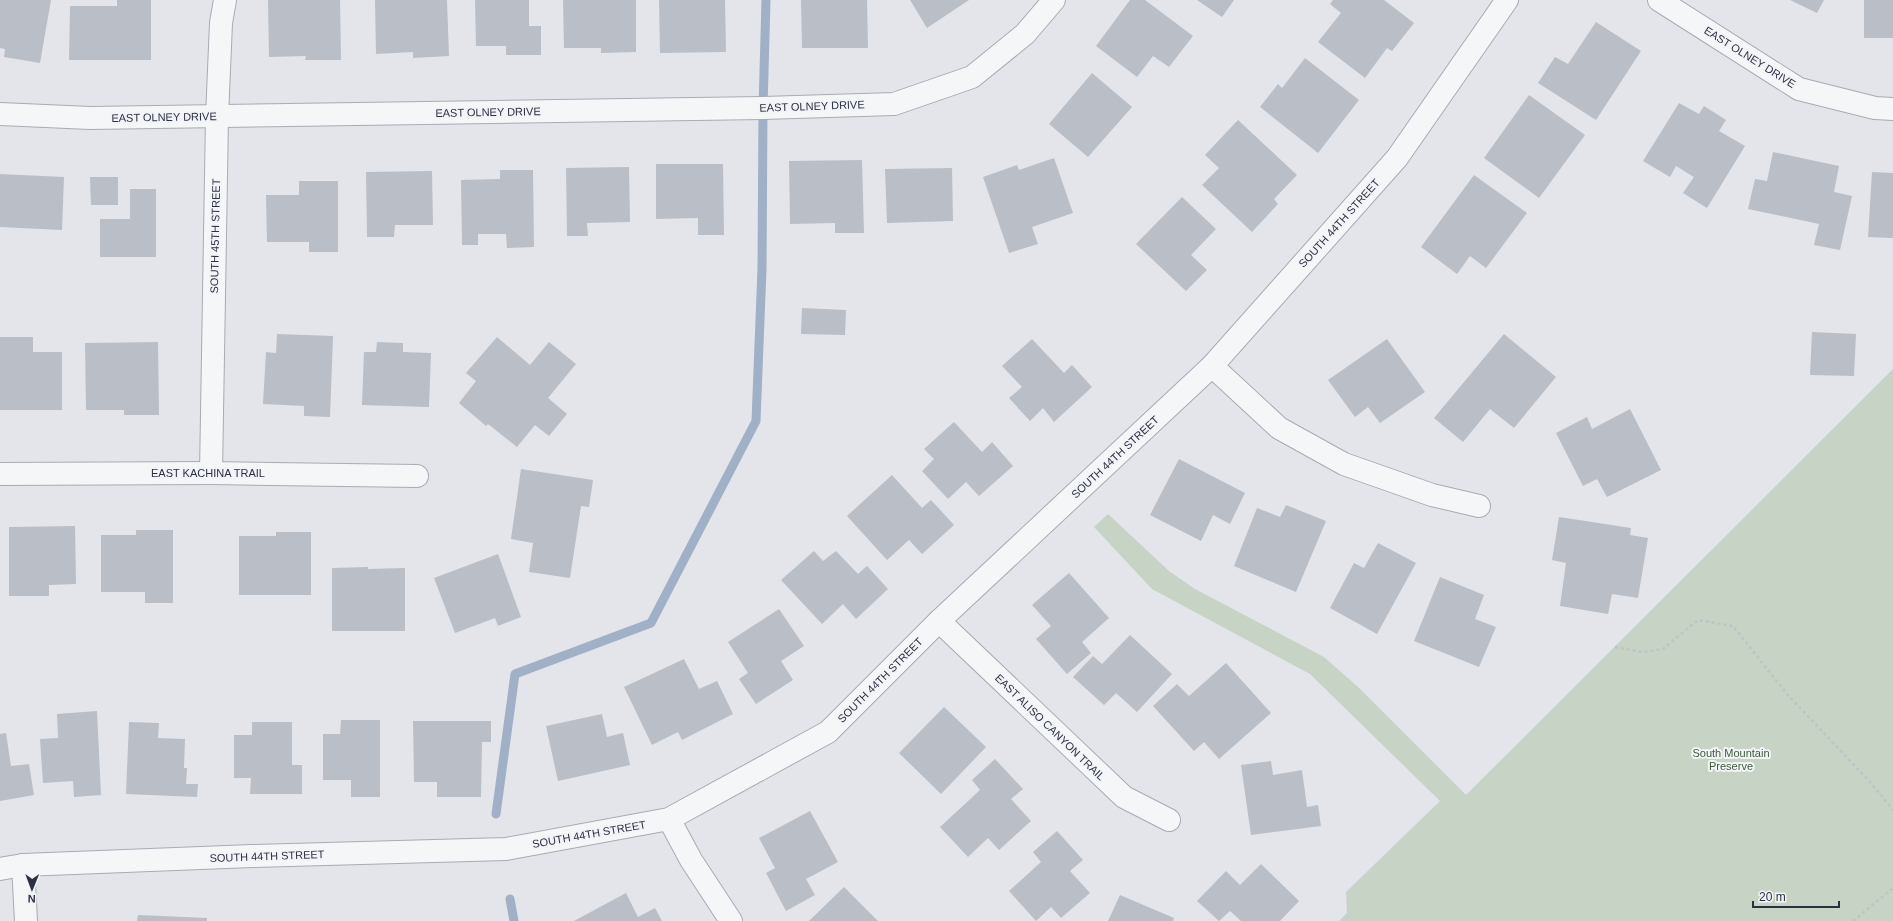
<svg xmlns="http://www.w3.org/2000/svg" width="1893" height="921" viewBox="0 0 1893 921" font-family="Arial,sans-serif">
	<rect width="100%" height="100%" fill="#e3e5ea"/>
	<polygon fill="#c7d3c4" points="1893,369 1893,921 1339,921 1347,913 1346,892 1440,801 1310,674 1152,589 1094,527 1108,514 1169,571 1195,589 1324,657 1358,687 1466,795"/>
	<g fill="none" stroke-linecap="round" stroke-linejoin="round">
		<g stroke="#a0b0c7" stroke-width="9">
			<polyline points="496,814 515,674 651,623 756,421 762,269 763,108 766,0"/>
			<polyline points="510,899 514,921"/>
		</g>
	</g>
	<g fill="#babec6">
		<polygon points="0,0 51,0 40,63 4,57 5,49 0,48"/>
		<polygon points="117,0 151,0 151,60 69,60 70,6 117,6"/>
		<polygon points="268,0 340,0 341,60 305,60 306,56 269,57"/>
		<polygon points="375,0 447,0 449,56 413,58 413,52 376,54"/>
		<polygon points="475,0 529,0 529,26 541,26 541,55 506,55 506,46 476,46"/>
		<polygon points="563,0 636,0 636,52 601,53 601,48 564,48"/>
		<polygon points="659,0 725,0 726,52 660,53"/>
		<polygon points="801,0 867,0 868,48 802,48"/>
		<polygon points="910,0 969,0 927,28"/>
		<polygon points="1130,0 1145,0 1193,36 1169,67 1153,56 1137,77 1096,46"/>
		<polygon points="1197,0 1234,0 1222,17"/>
		<polygon points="1333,0 1384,0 1414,23 1392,51 1387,48 1365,78 1318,42 1341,13 1330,4"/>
		<polygon points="1790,0 1824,0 1817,13"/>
		<rect x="1864" y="0" width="29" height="38"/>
		<polygon points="1596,22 1641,51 1596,120 1538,83 1555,57 1568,64"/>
		<polygon points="1305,58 1359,100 1318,153 1260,107 1278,84 1282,88"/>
		<polygon points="1092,73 1132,107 1088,157 1049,124"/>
		<polygon points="1529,95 1585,135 1539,198 1484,158"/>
		<polygon points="1679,103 1699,114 1704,106 1726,120 1719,131 1745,146 1707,208 1683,193 1694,177 1676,166 1670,177 1643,161"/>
		<polygon points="1238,120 1297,175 1274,199 1278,204 1252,232 1202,185 1219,168 1205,155"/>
		<polygon points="1773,152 1839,166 1834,192 1852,196 1840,250 1814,245 1819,224 1748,209 1755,179 1767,181"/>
		<polygon points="1054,158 1073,213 1032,227 1038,244 1009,253 983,177 1017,165 1019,170"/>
		<polygon points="862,160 864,233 835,233 835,223 790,224 789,161"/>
		<polygon points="656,164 723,164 724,235 698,235 698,218 656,219"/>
		<polygon points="629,167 630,222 587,223 588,236 567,236 566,168"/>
		<polygon points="952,168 953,221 887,223 885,169"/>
		<polygon points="500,170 533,170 534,247 507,248 506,234 478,234 478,245 462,245 461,180 500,179"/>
		<polygon points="432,171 433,225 395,225 394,237 367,237 366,172"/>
		<polygon points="1872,172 1893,173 1893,238 1868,237"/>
		<polygon points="0,174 64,177 62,230 0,227"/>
		<polygon points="1474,175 1527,213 1486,268 1470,256 1457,274 1421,247"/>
		<polygon points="90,177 118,177 118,205 91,205"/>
		<polygon points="299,181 338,181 338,252 309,252 309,242 267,242 266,195 299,195"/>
		<polygon points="130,189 156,189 156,257 100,257 100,219 130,219"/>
		<polygon points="1182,197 1216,229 1191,255 1207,270 1186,291 1136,244"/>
		<polygon points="802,308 846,310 845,335 801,334"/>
		<polygon points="1812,332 1856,334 1854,376 1810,375"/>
		<polygon points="277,334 333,336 330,417 304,416 304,406 263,404 266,352 276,353"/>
		<polygon points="1504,334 1556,377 1514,428 1490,409 1463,442 1434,418"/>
		<polygon points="0,337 33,337 33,352 62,352 62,410 0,410"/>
		<polygon points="497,337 530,365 549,342 576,364 548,398 567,414 549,436 535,425 517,447 488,424 486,426 459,403 476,381 466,373"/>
		<polygon points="1032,339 1064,373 1072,365 1092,387 1054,422 1043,408 1030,421 1009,398 1022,387 1002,366"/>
		<polygon points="1387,339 1425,392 1380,423 1368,407 1355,417 1328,380"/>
		<polygon points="158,342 159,415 124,415 124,410 86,410 85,343"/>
		<polygon points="377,342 403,343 403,352 431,353 429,407 362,405 364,352 376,352"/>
		<polygon points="1630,409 1661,470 1607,497 1597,479 1583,486 1556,433 1587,417 1592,429"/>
		<polygon points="954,422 982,452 992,442 1013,466 979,496 966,482 948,499 922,471 934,459 924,449"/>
		<polygon points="1179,459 1245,493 1230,524 1213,515 1201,541 1150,515"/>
		<polygon points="521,469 593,480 589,507 581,506 570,578 529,572 533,543 511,539"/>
		<polygon points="892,475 922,508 931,500 954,525 922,554 909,540 887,560 847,516"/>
		<polygon points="1286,505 1326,521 1296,592 1234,566 1257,508 1280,517"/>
		<polygon points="1559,517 1631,528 1630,535 1648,538 1638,598 1612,594 1608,614 1560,606 1566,563 1552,560"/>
		<polygon points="75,526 76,584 49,585 49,596 9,596 9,527"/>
		<polygon points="136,530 173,530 173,603 145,603 145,592 101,592 101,535 136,535"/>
		<polygon points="276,532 311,532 311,595 239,595 239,536 276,536"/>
		<polygon points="1378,543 1416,563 1377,634 1330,608 1354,563 1364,568"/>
		<polygon points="814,551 823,561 836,551 858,574 867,566 888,589 856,619 843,604 822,624 781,580"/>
		<polygon points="498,554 521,617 498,626 495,618 455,633 434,578"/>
		<polygon points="368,567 368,569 405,568 405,631 332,631 332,568"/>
		<polygon points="1069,573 1109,618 1082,642 1091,653 1067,674 1036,639 1051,626 1032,605"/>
		<polygon points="1440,577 1484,595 1475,619 1496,627 1479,667 1414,641"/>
		<polygon points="779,609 804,646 781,661 793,680 756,704 739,679 748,673 728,642"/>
		<polygon points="1130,635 1172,674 1137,712 1116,693 1104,705 1073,677 1093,656 1102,664"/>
		<polygon points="684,659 699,689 717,681 733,714 682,740 678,732 652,745 624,687"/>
		<polygon points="1226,663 1271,713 1219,759 1204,742 1194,751 1153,706 1177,684 1189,696"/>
		<polygon points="944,707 986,747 941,794 899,753"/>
		<polygon points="97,711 101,795 74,797 73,781 43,783 40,739 58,738 57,714"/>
		<polygon points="602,714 607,737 623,733 630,765 558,781 546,726"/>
		<polygon points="341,720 380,720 380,797 351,797 351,780 323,780 323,734 340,734"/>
		<polygon points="413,721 491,721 491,742 482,742 481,797 437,797 437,782 414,782"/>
		<polygon points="129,722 159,723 158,738 185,739 184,768 187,768 186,784 198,784 197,797 126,794"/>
		<polygon points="252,722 292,722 292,765 302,765 302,794 250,794 251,778 234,778 234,735 252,735"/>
		<polygon points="6,733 11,766 29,764 34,795 0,801 0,734"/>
		<polygon points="995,759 1023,789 1011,799 1031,821 999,850 988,838 968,857 940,827 980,790 972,780"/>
		<polygon points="1271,761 1273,775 1302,770 1307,807 1318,805 1321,826 1251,835 1241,765"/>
		<polygon points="810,811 838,862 806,879 815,895 786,911 766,873 775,868 759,838"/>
		<polygon points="1057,831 1083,860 1070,871 1090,893 1061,918 1051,907 1036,921 1009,891 1041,862 1033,852"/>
		<polygon points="1261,864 1299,901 1280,921 1241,921 1230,911 1219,921 1197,901 1226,871 1240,885"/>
		<polygon points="844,887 878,921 809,921"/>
		<polygon points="626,893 638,917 655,908 662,921 574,921"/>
		<polygon points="1120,895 1174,918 1173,921 1108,921"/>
		<polygon points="138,915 207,918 207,921 137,921"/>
	</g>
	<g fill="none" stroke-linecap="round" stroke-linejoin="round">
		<g stroke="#a8abb4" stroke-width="24">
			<g id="minor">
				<polyline points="1659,0 1799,89 1875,108 1893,109"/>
				<polyline points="0,114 90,118 763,108 894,104 972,77 1025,34 1054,0"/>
				<polyline points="1212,366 1279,428 1344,464 1432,495 1479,506"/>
				<polyline points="211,473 217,117 221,23 225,0"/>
				<polyline points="0,474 211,473 417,476"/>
				<polyline points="939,621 1124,797 1169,820"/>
				<polyline points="669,819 691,860 731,921"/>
				<polyline points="23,865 26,921"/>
				<polyline points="0,869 23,865 252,856 506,849 669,819 828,732 939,621 1212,366 1397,158 1507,0"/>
			</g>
		</g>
		<g stroke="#c1c3c8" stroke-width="2.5" stroke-dasharray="3 3" stroke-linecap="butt">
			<polyline points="1615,647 1642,652 1663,649 1698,620 1733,626 1787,694 1871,783 1893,810"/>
			<polyline points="1853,921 1893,888"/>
		</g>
		<use href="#minor" stroke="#f5f6f8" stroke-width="22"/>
	</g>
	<g text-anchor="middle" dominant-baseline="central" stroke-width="4" stroke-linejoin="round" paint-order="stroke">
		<g font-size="11" fill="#2c3141" stroke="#f2f4f7">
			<text transform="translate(1750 57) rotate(32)">EAST OLNEY DRIVE</text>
			<text transform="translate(812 106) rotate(-2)">EAST OLNEY DRIVE</text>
			<text transform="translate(488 112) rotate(-1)">EAST OLNEY DRIVE</text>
			<text transform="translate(164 117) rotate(-1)">EAST OLNEY DRIVE</text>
			<text transform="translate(1339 223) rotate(-48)">SOUTH 44TH STREET</text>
			<text transform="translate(215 236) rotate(-89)">SOUTH 45TH STREET</text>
			<text transform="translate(1115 457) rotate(-43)">SOUTH 44TH STREET</text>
			<text x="208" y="473">EAST KACHINA TRAIL</text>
			<text transform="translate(880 680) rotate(-45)">SOUTH 44TH STREET</text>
			<text transform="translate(1050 727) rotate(44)">EAST ALISO CANYON TRAIL</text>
			<text transform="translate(589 834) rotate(-10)">SOUTH 44TH STREET</text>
			<text transform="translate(267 856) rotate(-2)">SOUTH 44TH STREET</text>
		</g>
		<g font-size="11" fill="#3d5b3a" stroke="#f2f4f7">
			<text x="1731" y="753">South Mountain<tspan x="1731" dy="13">Preserve</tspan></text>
		</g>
	</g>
	<g transform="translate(32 889) rotate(181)" stroke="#f2f4f7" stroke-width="3" paint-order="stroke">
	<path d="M0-3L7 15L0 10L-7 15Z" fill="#2c3141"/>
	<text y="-6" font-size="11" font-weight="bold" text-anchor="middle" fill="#2c3141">N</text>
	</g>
	<path d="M1753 901v6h86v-6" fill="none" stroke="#2c3141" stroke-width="2"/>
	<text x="1759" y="901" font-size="12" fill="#2c3141" stroke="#f2f4f7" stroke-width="3" paint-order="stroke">20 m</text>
</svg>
